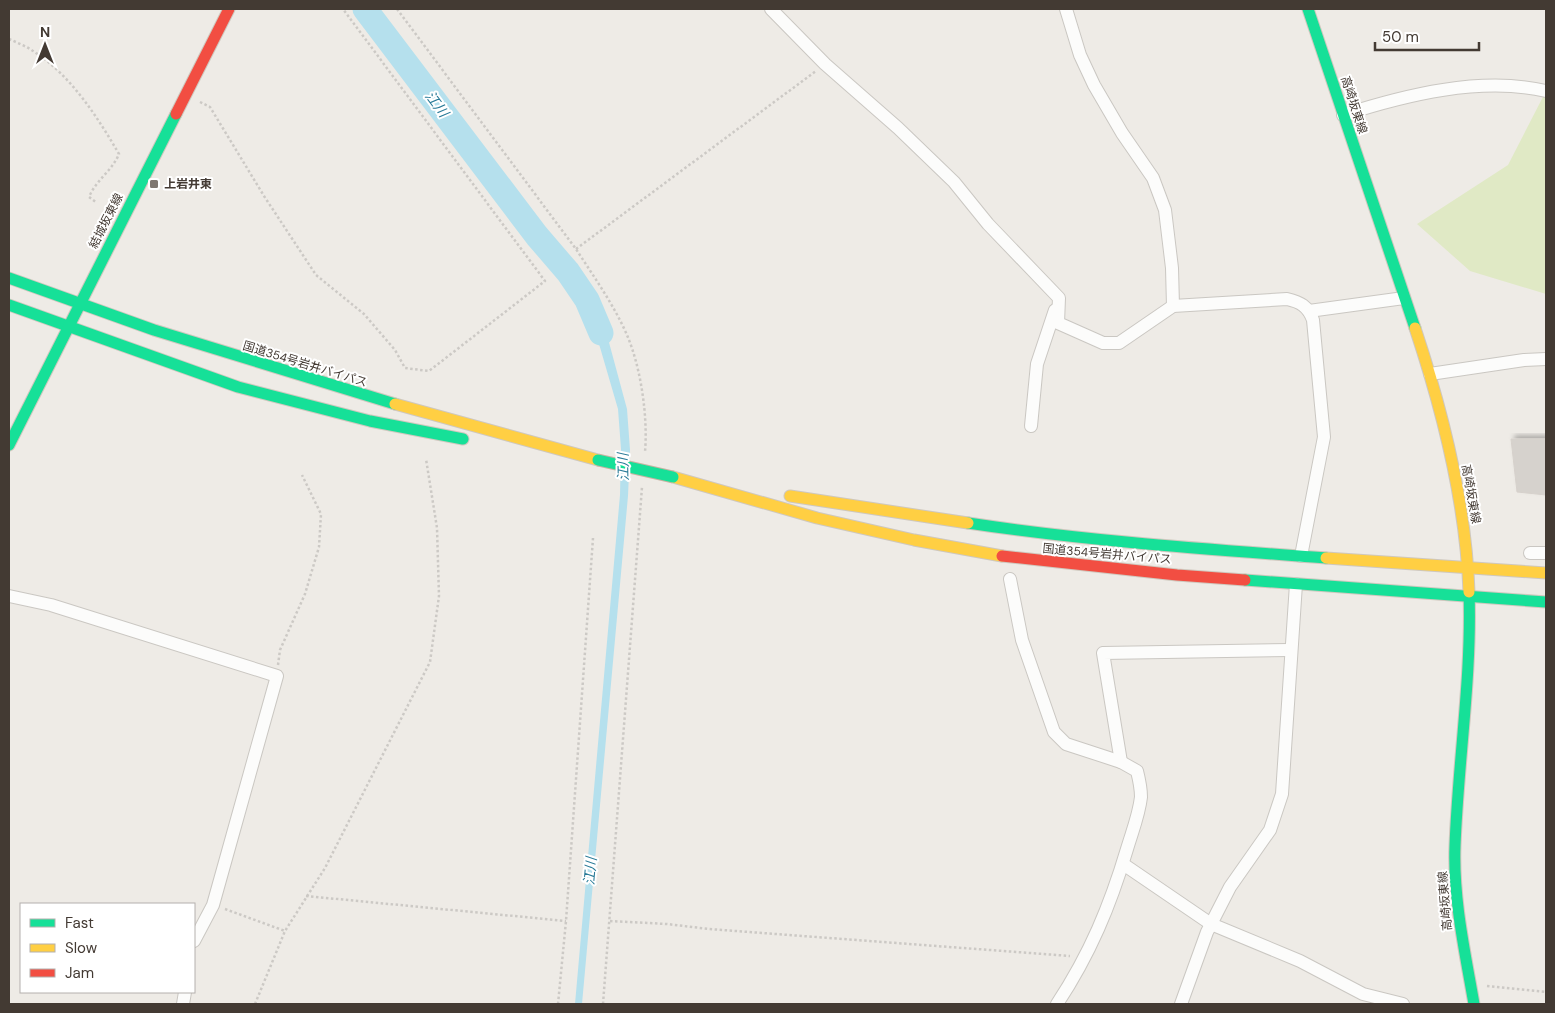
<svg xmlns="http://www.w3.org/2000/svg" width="1555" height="1013" viewBox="0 0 1555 1013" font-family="'DM Sans','Noto Sans JP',sans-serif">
	<defs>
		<filter id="shadow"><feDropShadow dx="3.5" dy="-3.5" stdDeviation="2.5" flood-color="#0004"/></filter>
	</defs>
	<rect width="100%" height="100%" fill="#eeebe6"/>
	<polygon fill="#e0e9c5" points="1546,91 1546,294 1470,271 1417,224 1508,165"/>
	<polygon fill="#b5e0ed" points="592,300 607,335 627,409 630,450 628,496 582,1004 575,1004 620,495 621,449 618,409 597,337 583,302"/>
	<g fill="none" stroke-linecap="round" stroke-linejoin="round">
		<polyline stroke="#b5e0ed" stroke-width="25" points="365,9 537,236 568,272 587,300 601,333"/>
	</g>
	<polygon fill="#d6d2cd" stroke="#d6d1cc" filter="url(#shadow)" points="1511,439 1546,439 1546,495 1517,492"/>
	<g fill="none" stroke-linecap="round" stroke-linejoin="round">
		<g stroke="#cac7c2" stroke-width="14">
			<g id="street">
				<path d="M771 9 825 64 898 128 954 182 988 224 1059 298 1058 323 1103 343H1119L1173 306 1287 299C1300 302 1308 306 1313 320L1324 437 1301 556"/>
				<polyline points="1066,9 1080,55 1094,85 1122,133 1153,178 1165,210 1172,268 1173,306"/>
				<path d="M1343 115C1405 95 1481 76 1546 91"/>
				<polyline points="1309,311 1404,298"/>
				<polyline points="1430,374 1524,360 1546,359"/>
				<polyline points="1031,426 1037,364 1055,310"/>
				<polyline points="1530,553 1546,553"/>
				<path d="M1010 579 1022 640 1054 732 1066 744 1121 762 1137 771C1139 779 1141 789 1141 797 1139 815 1132 832 1127 849 1110 906 1090 954 1057 1004"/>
				<polyline points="9,596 51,605 277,676 213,905 194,941"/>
				<polyline points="1121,762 1103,653 1290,650"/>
				<polyline points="1123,864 1211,924 1300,961 1363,994 1403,1004"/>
				<polyline points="183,1004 185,992"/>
				<polyline points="1181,1004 1207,932 1230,887 1270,830 1282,794 1296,584"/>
			</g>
		</g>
		<g stroke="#cfc8be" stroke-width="13">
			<g id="fast">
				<polyline points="1308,9 1415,328"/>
				<polyline points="9,278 154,330 395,404"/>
				<polyline points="9,305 238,387 370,421 463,439"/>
				<polyline points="9,445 176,114"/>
				<path d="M968 523C1087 541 1206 549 1326 558"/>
				<polyline points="1245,580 1546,602"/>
				<path d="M1469 592C1472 677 1458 761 1455 846 1453 899 1465 952 1474 1004"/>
			</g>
		</g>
		<g stroke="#cfc8be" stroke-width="13">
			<g id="slow">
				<path d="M1415 328C1443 412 1466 503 1469 592"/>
				<polyline points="395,404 598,460"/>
				<polyline points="673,477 817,518 914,540 1002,556"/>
				<polyline points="790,496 968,523"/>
				<polyline points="1326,558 1546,573"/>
			</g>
		</g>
		<g stroke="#cfc8be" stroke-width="13">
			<g id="jam">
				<polyline points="176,114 229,9"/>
				<polyline points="1002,556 1177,575 1245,580"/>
			</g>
		</g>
		<g stroke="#ccc9c5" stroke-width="2.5" stroke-dasharray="2.5 2.5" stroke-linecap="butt">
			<path d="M397 9 576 249C594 277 614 305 627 335 641 368 648 417 645 452"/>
			<path d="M9 39C18 43 28 47 36 53 72 77 98 118 119 154 112 171 96 180 89 197L97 203"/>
			<polyline points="200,102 210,107 264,196 316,275 364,314 395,350 405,368 429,371 545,281 343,9"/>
			<polyline points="576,249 816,71"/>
			<polyline points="278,665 280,650 305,594 319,547 321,514 302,475"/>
			<polyline points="306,896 566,921"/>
			<polyline points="225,909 285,931"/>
			<polyline points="610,921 667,924 709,929 1070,956"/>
			<polyline points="1487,986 1546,992"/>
			<polyline points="255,1004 285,931 325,868 430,662 439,596 437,528 426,459"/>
			<polyline points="558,1004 566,921 593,538"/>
			<polyline points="603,1004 642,487"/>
		</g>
		<use href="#street" stroke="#fcfcfb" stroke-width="12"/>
		<use href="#fast" stroke="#16e098" stroke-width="11"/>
		<use href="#slow" stroke="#ffcf43" stroke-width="11"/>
		<use href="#jam" stroke="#f24e42" stroke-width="11"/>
		<g stroke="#c6b3a1" stroke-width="13" stroke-linecap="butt">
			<polyline id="fast-bridge" points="598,460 673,477"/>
		</g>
		<use href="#fast-bridge" stroke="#16e098" stroke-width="11"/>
	</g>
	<rect fill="#7f7872" stroke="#fff" stroke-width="2" x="149" y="179" width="10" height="10" rx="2.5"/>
	<g text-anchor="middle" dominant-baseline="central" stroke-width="4" stroke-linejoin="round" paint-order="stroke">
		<g font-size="12" fill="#433a33" stroke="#fff">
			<text transform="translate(1354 105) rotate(72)">高崎坂東線</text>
			<text transform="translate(106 221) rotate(-63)">結城坂東線</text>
			<text transform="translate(305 364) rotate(17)">国道354号岩井バイパス</text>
			<text transform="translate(1471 494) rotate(80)">高崎坂東線</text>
			<text transform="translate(1107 554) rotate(5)">国道354号岩井バイパス</text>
			<text transform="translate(1445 901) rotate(-95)">高崎坂東線</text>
		</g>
		<g font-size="12" font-weight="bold" fill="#433a33" stroke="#fff" text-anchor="start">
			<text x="164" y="184">上岩井東</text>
		</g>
		<g font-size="14" font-style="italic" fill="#287a97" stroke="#fff">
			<text transform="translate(437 104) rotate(53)">江川</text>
			<text transform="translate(623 467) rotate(-91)">江川</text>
			<text transform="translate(590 871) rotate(-85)">江川</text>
		</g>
	</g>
	<rect width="1555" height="1013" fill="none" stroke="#433a33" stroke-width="20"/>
	<rect x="20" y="903" width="175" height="90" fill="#ffffff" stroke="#b4b0ad"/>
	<rect x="30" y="919" width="25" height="8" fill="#16e098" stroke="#b4b0ad"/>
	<text x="65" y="928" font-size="15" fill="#433a33">Fast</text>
	<rect x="30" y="944" width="25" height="8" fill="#ffcf43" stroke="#b4b0ad"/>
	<text x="65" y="953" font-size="15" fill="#433a33">Slow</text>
	<rect x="30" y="969" width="25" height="8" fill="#f24e42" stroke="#b4b0ad"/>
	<text x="65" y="978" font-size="15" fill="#433a33">Jam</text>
	<g transform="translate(45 45)" stroke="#ffffff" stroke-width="4" paint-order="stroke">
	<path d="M0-4L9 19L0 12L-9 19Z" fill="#433a33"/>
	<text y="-8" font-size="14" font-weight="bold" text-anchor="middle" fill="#433a33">N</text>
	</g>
	<path d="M1375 42v8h104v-8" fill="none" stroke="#433a33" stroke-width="2.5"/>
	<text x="1382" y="42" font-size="15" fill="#433a33" stroke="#ffffff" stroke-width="4" paint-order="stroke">50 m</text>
</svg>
